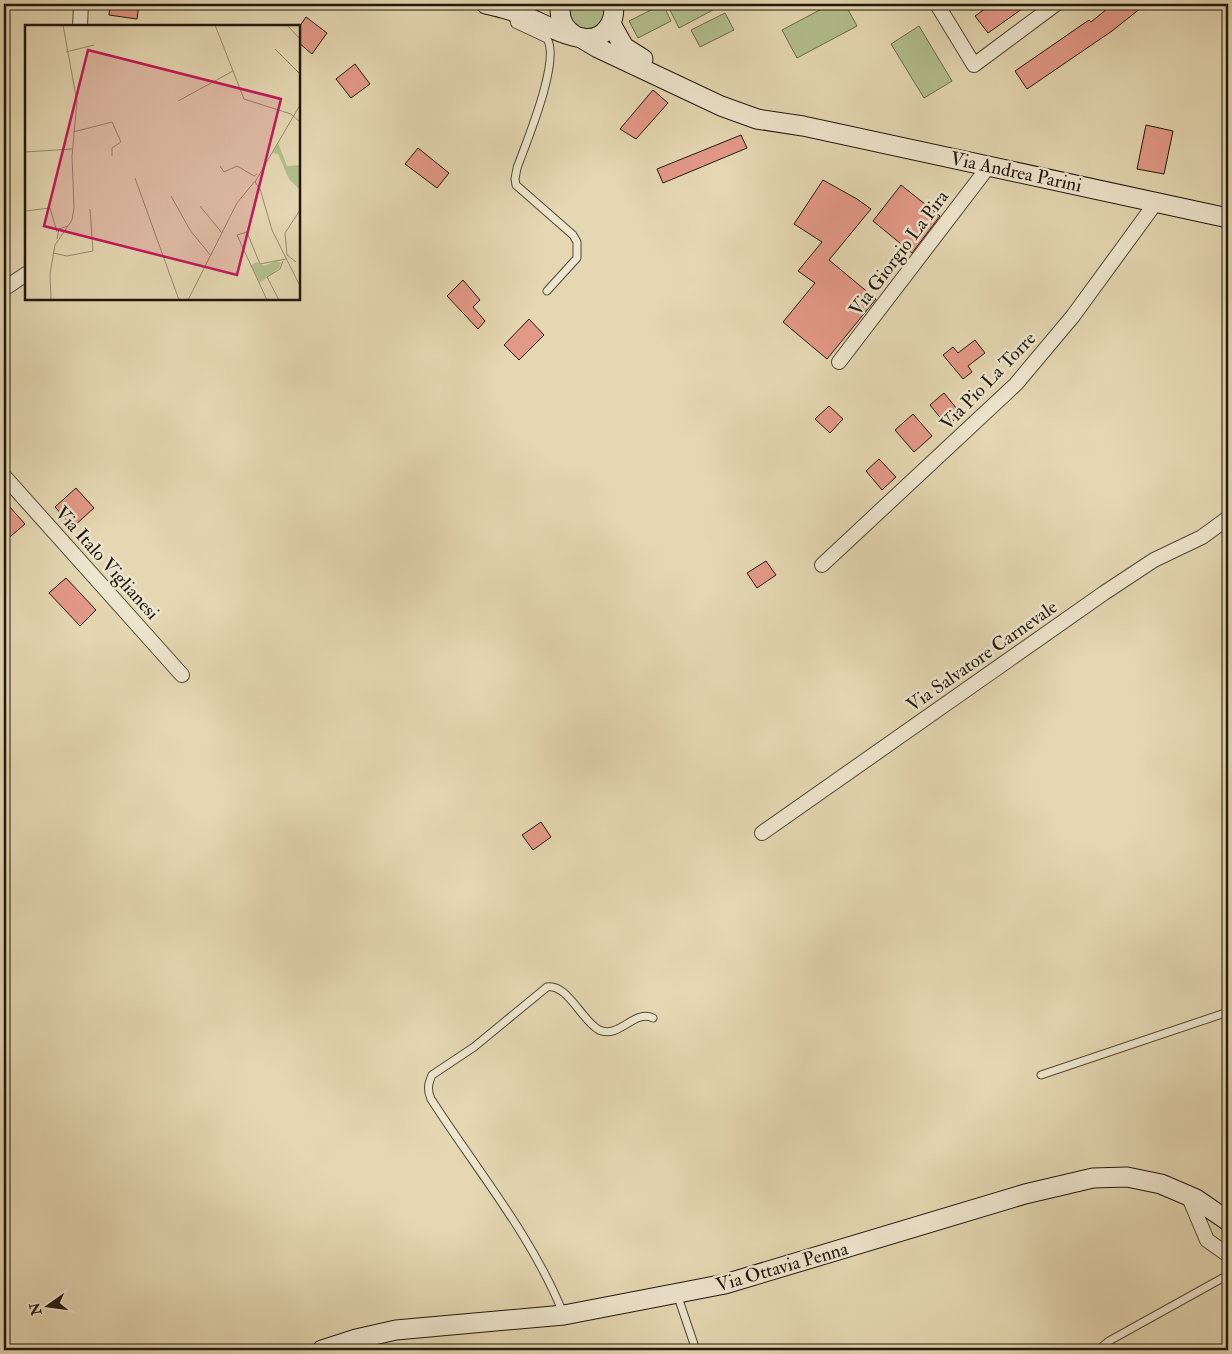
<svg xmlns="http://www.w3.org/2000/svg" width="1232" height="1354" viewBox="0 0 1232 1354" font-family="'IM FELL Double Pica',serif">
	<rect width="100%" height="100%" fill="#e4d7b2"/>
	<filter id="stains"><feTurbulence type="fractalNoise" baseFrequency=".004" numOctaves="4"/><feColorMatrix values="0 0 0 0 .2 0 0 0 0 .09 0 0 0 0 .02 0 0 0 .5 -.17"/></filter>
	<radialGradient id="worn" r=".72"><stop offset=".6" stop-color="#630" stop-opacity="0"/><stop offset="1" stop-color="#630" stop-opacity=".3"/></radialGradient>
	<g fill="#b2be8d" stroke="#696b4e">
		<polygon points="568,4 606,4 607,18 592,31 573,26 567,8"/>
		<polygon points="663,4 671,21 638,38 629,21"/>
		<polygon points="683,4 709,4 713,10 679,28 670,10"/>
		<polygon points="831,4 845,4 857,26 797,58 782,30"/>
		<polygon points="725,13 734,30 700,47 691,30"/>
		<polygon points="919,26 952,81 924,98 891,44"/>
	</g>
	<g fill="#e39988" stroke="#20180e">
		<polygon points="110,4 139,4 137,19 109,15"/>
		<polygon points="992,4 1029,4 988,33 975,16"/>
		<polygon points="1113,4 1146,4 1112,31 1027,89 1015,71 1089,20 1091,22"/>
		<polygon points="306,17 327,33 312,54 299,43 299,27"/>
		<polygon points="355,64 370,84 351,98 336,79"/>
		<polygon points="653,90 668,103 636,139 620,129"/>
		<polygon points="1146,125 1173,131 1164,174 1137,169"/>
		<polygon points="741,135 747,148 663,183 657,169"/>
		<polygon points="418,148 449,173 437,188 405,164"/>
		<polygon points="823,180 857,199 871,209 829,260 876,299 827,359 783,322 815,283 798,271 822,242 794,224"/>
		<polygon points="901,185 940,216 912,253 873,221"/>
		<polygon points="463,280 480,300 473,307 485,321 478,329 447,296"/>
		<polygon points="529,319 544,335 519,360 504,345"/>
		<polygon points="975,340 985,353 968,366 972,372 963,379 943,355 953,347 958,353"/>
		<polygon points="944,393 961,414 947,426 930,405"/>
		<polygon points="829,406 843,419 830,433 815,419"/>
		<polygon points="913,414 932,436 914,452 895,430"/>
		<polygon points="879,459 896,477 882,490 866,471"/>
		<polygon points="76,488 94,508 73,527 55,507"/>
		<polygon points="9,506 25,524 4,542 4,510"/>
		<polygon points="766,561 776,575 757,588 747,573"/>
		<polygon points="66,578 96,610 80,626 49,593"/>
		<polygon points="541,822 551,837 533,850 522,835"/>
	</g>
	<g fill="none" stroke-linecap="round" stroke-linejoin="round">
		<g stroke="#514837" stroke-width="9">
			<g id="lane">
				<path d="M512 13 515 24 547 39C561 60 526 143 517 168L515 179 516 185 573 235 577 242V258L547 291"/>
				<polyline points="1041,1075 1228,1012"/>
				<polyline points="677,1294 696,1350"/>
				<path d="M563 1313C532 1236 476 1169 431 1099 427 1090 428 1084 432 1075L474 1047 547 987C567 983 582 1021 599 1030 620 1039 634 1009 653 1018"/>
				<polyline points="1098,1350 1109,1341 1228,1275"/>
			</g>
		</g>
		<g stroke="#514837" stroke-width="16">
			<g id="street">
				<polyline points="941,4 938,6 974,65 1056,4"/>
				<polyline points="80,26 81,4"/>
				<polyline points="4,289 26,274"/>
				<polyline points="839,362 989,166"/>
				<polyline points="4,476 182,675"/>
				<polyline points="822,565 1016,384 1073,316 1157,201"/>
				<polyline points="762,833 1104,593 1154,560 1202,537 1228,518"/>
				<polyline points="1188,1195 1207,1240 1228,1255"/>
			</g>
		</g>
		<g stroke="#20180e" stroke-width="21">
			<g id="secondary">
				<path d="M486 4C498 7 509 9 520 14 540 22 561 35 583 38 603 42 617 22 613 4"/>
				<path d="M561 4C558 17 563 28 574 35"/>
				<polyline points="611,24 624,47 643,59"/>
				<polyline points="583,39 598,48 721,106 757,119 803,126 1228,218"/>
				<polyline points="322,1350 356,1339 396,1330 564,1315 725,1284 1025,1194 1093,1178 1127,1177 1161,1184 1196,1199 1228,1221"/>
			</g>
		</g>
		<use href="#lane" stroke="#ede5cd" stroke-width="7"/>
		<use href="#street" stroke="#ede5cd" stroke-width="14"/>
		<use href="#secondary" stroke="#ede5cd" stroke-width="19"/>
	</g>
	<g text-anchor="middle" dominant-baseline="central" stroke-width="5" stroke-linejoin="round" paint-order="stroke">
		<g font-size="19" fill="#20180e" stroke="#ede5cd">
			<text transform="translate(1016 172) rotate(12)">Via Andrea Parini</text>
			<text transform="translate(899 253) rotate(-53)">Via Giorgio La Pira</text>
			<text transform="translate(988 381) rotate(-46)">Via Pio La Torre</text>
			<text transform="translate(107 563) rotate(48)">Via Italo Viglianesi</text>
			<text transform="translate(982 656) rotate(-35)">Via Salvatore Carnevale</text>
			<text transform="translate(782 1267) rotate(-16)">Via Ottavia Penna</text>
		</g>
	</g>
	<g transform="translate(25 25)">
		<rect width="275" height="275" fill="#e4d7b2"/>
		<path d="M253 118 262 141 275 140V165L264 154 253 129 248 128ZM251 236 256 238 254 243 235 258 226 240 232 237 239 241Z" fill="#b2be8d"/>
		<path fill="none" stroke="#968b70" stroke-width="1" d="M190 0 219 74 266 89 275 97M262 0 275 14M250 24 275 49M41 27 69 20M153 76 208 46M275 80 230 157 235 164 247 205 275 261M48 107 87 97 96 117 87 123V131M0 127 47 124M195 141 199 147 212 141 229 151 232 149M110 153 154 275M146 171 165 205 186 231M175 181 197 208M0 186 25 183 32 207M32 214 34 204 43 201M28 228 42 231 68 226 65 184M271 237 262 230 260 208 275 185M26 275 25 249 30 220 47 195 49 183 47 131 52 77 38 0M163 275 212 178 230 156M242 275 212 210 222 207 235 239 261 234M254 275 242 252 255 244 258 236"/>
		<path fill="#c2185b" fill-opacity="0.15" stroke="#c2185b" stroke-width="2.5" d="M63 25 256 74 212 250 19 201Z"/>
		<rect width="275" height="275" fill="none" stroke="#20180e" stroke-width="2.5"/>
	</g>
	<rect width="1232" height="1354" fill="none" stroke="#e4d7b2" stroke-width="20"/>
	<rect x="5" y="5" width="1222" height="1344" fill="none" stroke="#20180e" stroke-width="2.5"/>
	<rect x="10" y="10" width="1212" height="1334" fill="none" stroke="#20180e"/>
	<g transform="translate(48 1306) rotate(256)" stroke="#ede5cd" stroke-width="4" paint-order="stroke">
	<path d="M0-4L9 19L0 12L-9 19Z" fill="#20180e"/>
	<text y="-8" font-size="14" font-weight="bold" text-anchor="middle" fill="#20180e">N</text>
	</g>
	<rect width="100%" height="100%" filter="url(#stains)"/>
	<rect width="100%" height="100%" fill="url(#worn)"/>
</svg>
